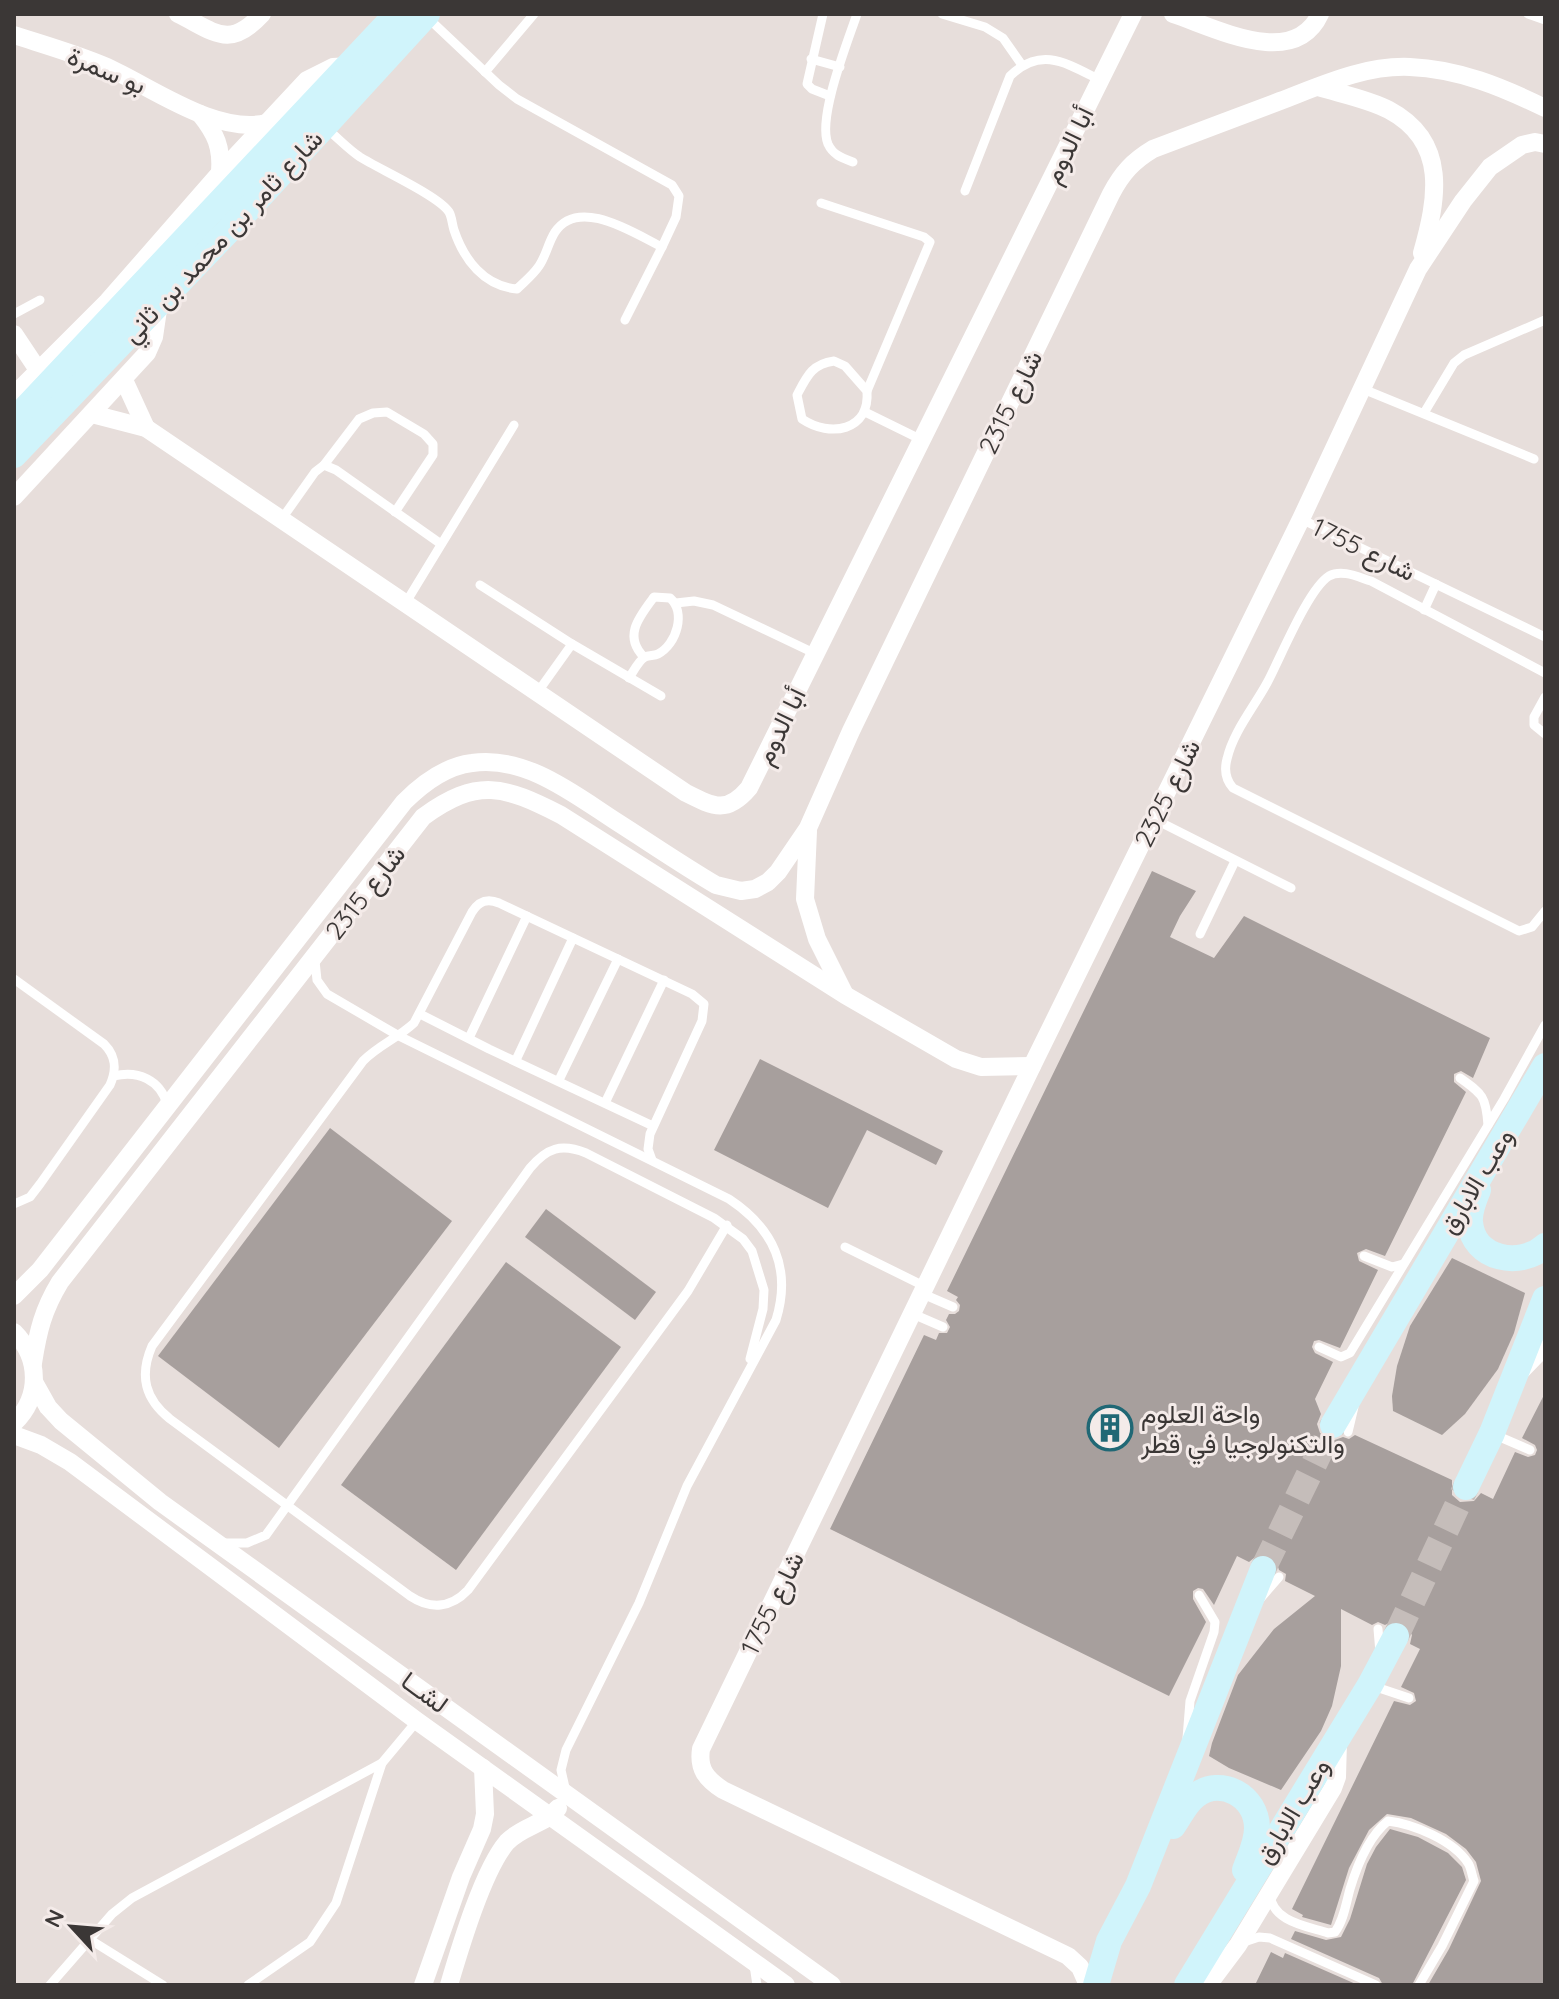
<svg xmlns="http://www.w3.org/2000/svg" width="1559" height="1999" viewBox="0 0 1559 1999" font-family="Quicksand,Vazirmatn,sans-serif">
	<rect width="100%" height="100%" fill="#e7dedb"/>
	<g fill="#a79f9d">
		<polygon points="1152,871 1196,891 1180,916 1170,937 1214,958 1244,916 1490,1038 1473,1078 1461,1071 1454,1074 1454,1082 1466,1092 1385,1256 1366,1249 1357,1253 1359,1261 1378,1270 1340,1348 1319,1340 1314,1341 1312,1347 1315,1353 1333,1362 1315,1399 1321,1414 1317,1424 1320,1433 1332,1441 1343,1437 1349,1439 1355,1435 1452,1480 1452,1495 1460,1502 1474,1501 1481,1493 1493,1499 1515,1452 1528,1457 1535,1455 1537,1450 1535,1445 1522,1438 1545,1393 1545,1985 1428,1985 1449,1949 1481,1881 1476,1862 1466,1849 1446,1834 1411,1818 1387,1814 1369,1830 1349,1868 1331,1925 1302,1917 1303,1915 1292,1909 1394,1701 1410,1705 1416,1701 1414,1693 1401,1687 1420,1649 1410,1644 1412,1635 1404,1622 1395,1620 1385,1625 1378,1622 1372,1625 1341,1609 1341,1666 1332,1706 1321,1731 1281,1790 1229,1768 1209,1756 1212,1743 1238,1675 1274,1629 1315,1596 1285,1581 1286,1574 1279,1570 1276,1560 1270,1554 1260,1553 1249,1562 1237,1556 1214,1605 1203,1589 1198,1588 1193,1591 1193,1599 1206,1622 1169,1696 830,1529 924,1335 936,1340 939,1333 947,1333 950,1327 946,1320 949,1314 955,1314 959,1311 960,1305 956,1300 958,1297 947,1291"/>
		<polygon points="760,1059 943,1151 936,1165 867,1130 828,1208 714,1150"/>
		<polygon points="330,1128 452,1221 279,1448 158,1356"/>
		<polygon points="546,1209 656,1292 635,1320 525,1237"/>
		<polygon points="1452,1258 1525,1293 1514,1333 1498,1369 1465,1414 1442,1435 1393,1411 1392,1396 1397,1366 1410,1326"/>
		<polygon points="506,1262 621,1347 456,1570 341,1485"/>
		<polygon points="1390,1829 1418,1837 1448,1853 1462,1867 1466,1880 1412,1985 1383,1985 1379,1978 1291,1939 1295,1931 1326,1940 1341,1937 1350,1919 1367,1864 1376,1847"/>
		<polygon points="1271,1952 1283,1958 1285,1953 1358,1985 1255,1985"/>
	</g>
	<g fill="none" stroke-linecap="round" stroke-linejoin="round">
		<g stroke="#c5bdba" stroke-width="26" stroke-dasharray="26 13" stroke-linecap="butt">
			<polyline points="1263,1569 1333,1425"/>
			<polyline points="1396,1636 1466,1487"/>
		</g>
		<g stroke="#fff" stroke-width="9">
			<polyline points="823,14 807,84 812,89 830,96"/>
			<polyline points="942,14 985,27 1003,38 1022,65"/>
			<polyline points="1528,14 1545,20"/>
			<polyline points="811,59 840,67"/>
			<polyline points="485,72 534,14"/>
			<path d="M327 129C338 138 348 149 360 157 379 169 439 196 449 212 452 217 452 224 454 230 464 260 484 286 517 289 524 282 533 275 539 266 546 256 548 243 555 232 579 196 635 234 662 247L676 217 679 196 672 185 517 99 499 85 428 18"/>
			<path d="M853 162C842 158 833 155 828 144 817 118 848 41 857 14"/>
			<path d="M965 191 1010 76C1041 46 1066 63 1100 80"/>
			<polyline points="821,203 924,237 930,242 867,391"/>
			<polyline points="14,314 40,300"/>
			<polyline points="625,320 662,247"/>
			<path d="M834 361 845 366 867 391C870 431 830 438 802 419L797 395C807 376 812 364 834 361Z"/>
			<polyline points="1363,389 1534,459"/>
			<polyline points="865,412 922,440"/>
			<polyline points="1424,413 1454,363 1464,355 1545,320"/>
			<polyline points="324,465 359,419 373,413 387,412 424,434 433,444 433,455 395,512"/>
			<polyline points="1301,519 1545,637"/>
			<polyline points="281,520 315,472 324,465 336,470 441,544"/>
			<polyline points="480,585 572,644"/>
			<polyline points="676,603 694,601 713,605 816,654"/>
			<polyline points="405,604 514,425"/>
			<polyline points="1424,610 1436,584"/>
			<path d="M1545 673 1371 581C1358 577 1342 569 1329 576 1308 589 1280 659 1267 683 1254 707 1233 732 1227 759 1224 770 1226 780 1233 788L1519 931 1532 927 1545 911"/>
			<path d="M629 678C633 672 639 660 645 657 649 655 654 656 658 654 677 644 686 612 670 598L654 597C639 617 623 636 644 657"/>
			<polyline points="537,693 572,644 661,696"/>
			<polyline points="1545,697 1534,717 1534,725 1545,734"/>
			<polyline points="1154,819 1291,888"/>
			<polyline points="1200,934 1235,861"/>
			<path d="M315 961 317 980 327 994 399 1036 729 1199C773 1228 792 1268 776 1320L687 1486 639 1603 566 1750 561 1770 566 1792"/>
			<path d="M14 979 104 1044C116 1056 117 1069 110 1085L40 1184 30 1197 14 1204"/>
			<polyline points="420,1014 489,1049 653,1126"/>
			<polyline points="469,1038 527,916"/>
			<polyline points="516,1060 573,938"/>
			<path d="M114 1076C138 1070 160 1080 167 1104"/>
			<path d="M1460 1078C1483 1094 1486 1097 1488 1125"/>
			<polyline points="559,1080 618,959"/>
			<polyline points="605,1103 664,980"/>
			<path d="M652 1160 648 1149 650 1134 702 1021 704 1004 692 994 499 903C487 898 479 901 472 912L414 1023C398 1038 379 1045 363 1061L152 1346C139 1376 145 1399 170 1419L410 1596C431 1610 451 1608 468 1590L688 1291 727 1225"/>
			<polyline points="845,1247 926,1287"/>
			<polyline points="1364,1256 1392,1267 1403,1264"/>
			<polyline points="923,1294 953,1307"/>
			<polyline points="913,1314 943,1327"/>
			<polyline points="1319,1347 1341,1357 1350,1353 1504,1099 1545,1025"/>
			<polyline points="1348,1432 1354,1407"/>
			<polyline points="1493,1434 1530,1450"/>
			<path d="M221 1543H247L266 1535 530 1168C547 1148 561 1143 586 1153L714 1218 743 1239 752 1251 764 1290 763 1309 750 1359"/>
			<polyline points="1260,1599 1279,1577"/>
			<polyline points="1378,1629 1380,1653"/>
			<polyline points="1373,1686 1409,1698"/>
			<polyline points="1187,1738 1190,1701 1214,1632 1215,1622 1199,1595"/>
			<path d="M1270 1894C1272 1922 1307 1926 1328 1933L1335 1932C1344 1920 1346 1903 1350 1889 1357 1866 1369 1836 1388 1821 1413 1824 1453 1840 1468 1863 1471 1867 1472 1876 1474 1881L1442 1946 1419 1985"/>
			<polyline points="89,1939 163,1985"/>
			<polyline points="1244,1942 1259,1937 1270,1938 1376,1985"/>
			<polyline points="754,1965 757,1985"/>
			<polyline points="50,1985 112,1914 132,1898 382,1763"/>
			<polyline points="248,1985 310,1942 336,1903 382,1763 417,1721"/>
		</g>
		<g stroke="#fff" stroke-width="18">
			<path d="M178 14C215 32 229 50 262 14"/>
			<path d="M1173 14C1216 28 1294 70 1320 14"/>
			<path d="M14 35C45 45 77 54 107 67 153 88 216 135 267 123"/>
			<path d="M1318 87C1341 94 1368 99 1389 110 1449 142 1437 200 1422 253"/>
			<path d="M200 114C216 134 222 147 220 173"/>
			<polyline points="14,334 38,370"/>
			<polyline points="124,380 146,428"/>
			<polyline points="14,395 108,301 220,173 307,80 333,67 349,66"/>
			<path d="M92 414 146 428 686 793C714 807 727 814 749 788L1133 14"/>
			<polyline points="14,497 147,353 154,337 159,303"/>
			<polyline points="808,831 805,899 817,939 844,993"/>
			<path d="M14 1296 40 1270 404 802C422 784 446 766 472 763 526 755 575 795 617 822 650 843 682 865 716 885L741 891 755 889 768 882 778 872 808 828 851 731 1111 194C1122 173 1133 161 1153 149 1195 133 1238 117 1280 101 1322 85 1365 65 1410 67 1459 69 1502 87 1545 108"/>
			<path d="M14 1332C40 1358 41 1397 14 1423"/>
			<path d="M33 1363C38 1331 43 1310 60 1282L423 817C478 777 504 786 561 815L845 995 956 1059 981 1067 1032 1066"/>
			<polyline points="1517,1375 1545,1346"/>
			<polyline points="34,1382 48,1407 61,1421 160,1502 832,1985"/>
			<polyline points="14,1435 41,1445 70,1462 417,1721 786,1985"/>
			<polyline points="423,1985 461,1877 482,1829 485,1814 483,1768"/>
			<path d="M449 1985C460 1948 483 1870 507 1842 522 1826 546 1824 558 1808"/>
			<path d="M1088 1985 1080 1967 1068 1956 723 1790C706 1779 698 1769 701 1749L1032 1066 1301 519 1418 269 1463 201 1490 167 1522 145 1535 142 1545 144"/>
			<polyline points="1208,1985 1238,1945 1333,1788 1337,1777 1338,1741"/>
		</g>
		<g stroke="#d0f4fb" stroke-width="26">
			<polyline points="14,421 397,14"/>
			<polyline points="14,455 228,231 427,14"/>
			<path d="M1478 1190C1474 1200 1469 1211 1470 1222 1473 1260 1521 1268 1545 1246"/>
			<polyline points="1333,1425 1545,1066"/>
			<polyline points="1466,1487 1492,1433 1545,1299"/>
			<path d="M1173 1826C1180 1816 1185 1804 1195 1796 1221 1776 1257 1796 1257 1828 1257 1843 1250 1856 1245 1870"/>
			<polyline points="1096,1985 1109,1941 1138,1886 1263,1569"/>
			<polyline points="1187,1985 1370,1685 1396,1636"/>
		</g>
	</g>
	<defs>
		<g id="building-ring" transform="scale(2.3)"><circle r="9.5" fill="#f4ebe9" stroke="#206875" stroke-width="1.5"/><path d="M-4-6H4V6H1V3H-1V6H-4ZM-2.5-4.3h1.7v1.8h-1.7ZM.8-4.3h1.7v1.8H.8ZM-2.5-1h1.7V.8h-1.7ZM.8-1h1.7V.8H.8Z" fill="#206875"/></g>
	</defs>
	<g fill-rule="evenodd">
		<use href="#building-ring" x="1110" y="1428"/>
	</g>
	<g text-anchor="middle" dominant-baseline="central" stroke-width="6" stroke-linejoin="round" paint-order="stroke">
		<g font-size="26" fill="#3b3736" stroke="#f4ebe9">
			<text transform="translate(107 70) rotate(23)">بو سمرة</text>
			<text transform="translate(1068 145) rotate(-64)">أبا الدوم</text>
			<text transform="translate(222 236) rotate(-47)">شارع ثامر بن محمد بن ثاني</text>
			<text transform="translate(1010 402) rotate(-64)">شارع 2315</text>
			<text transform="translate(1364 549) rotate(26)">شارع 1755</text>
			<text transform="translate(780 726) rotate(-64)">أبا الدوم</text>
			<text transform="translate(1167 793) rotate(-64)">شارع 2325</text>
			<text transform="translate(365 892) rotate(-52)">شارع 2315</text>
			<text transform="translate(1476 1181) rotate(-59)">وعب الابارق</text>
			<text transform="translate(772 1603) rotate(-64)">شارع 1755</text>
			<text transform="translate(425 1692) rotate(36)">لشــا</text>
			<text transform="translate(1292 1811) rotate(-59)">وعب الابارق</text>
		</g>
		<g font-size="26" fill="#3b3736" stroke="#f4ebe9" text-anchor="start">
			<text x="1141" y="1413">واحة العلوم<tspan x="1141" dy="30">والتكنولوجيا في قطر</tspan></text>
		</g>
	</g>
	<rect width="1559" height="1999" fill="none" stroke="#3b3736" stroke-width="32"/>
	<g transform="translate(72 1927) rotate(296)" stroke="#f4ebe9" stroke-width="6" paint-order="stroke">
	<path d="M0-6L14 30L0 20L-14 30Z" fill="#3b3736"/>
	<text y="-12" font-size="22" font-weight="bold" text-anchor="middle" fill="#3b3736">N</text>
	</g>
</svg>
